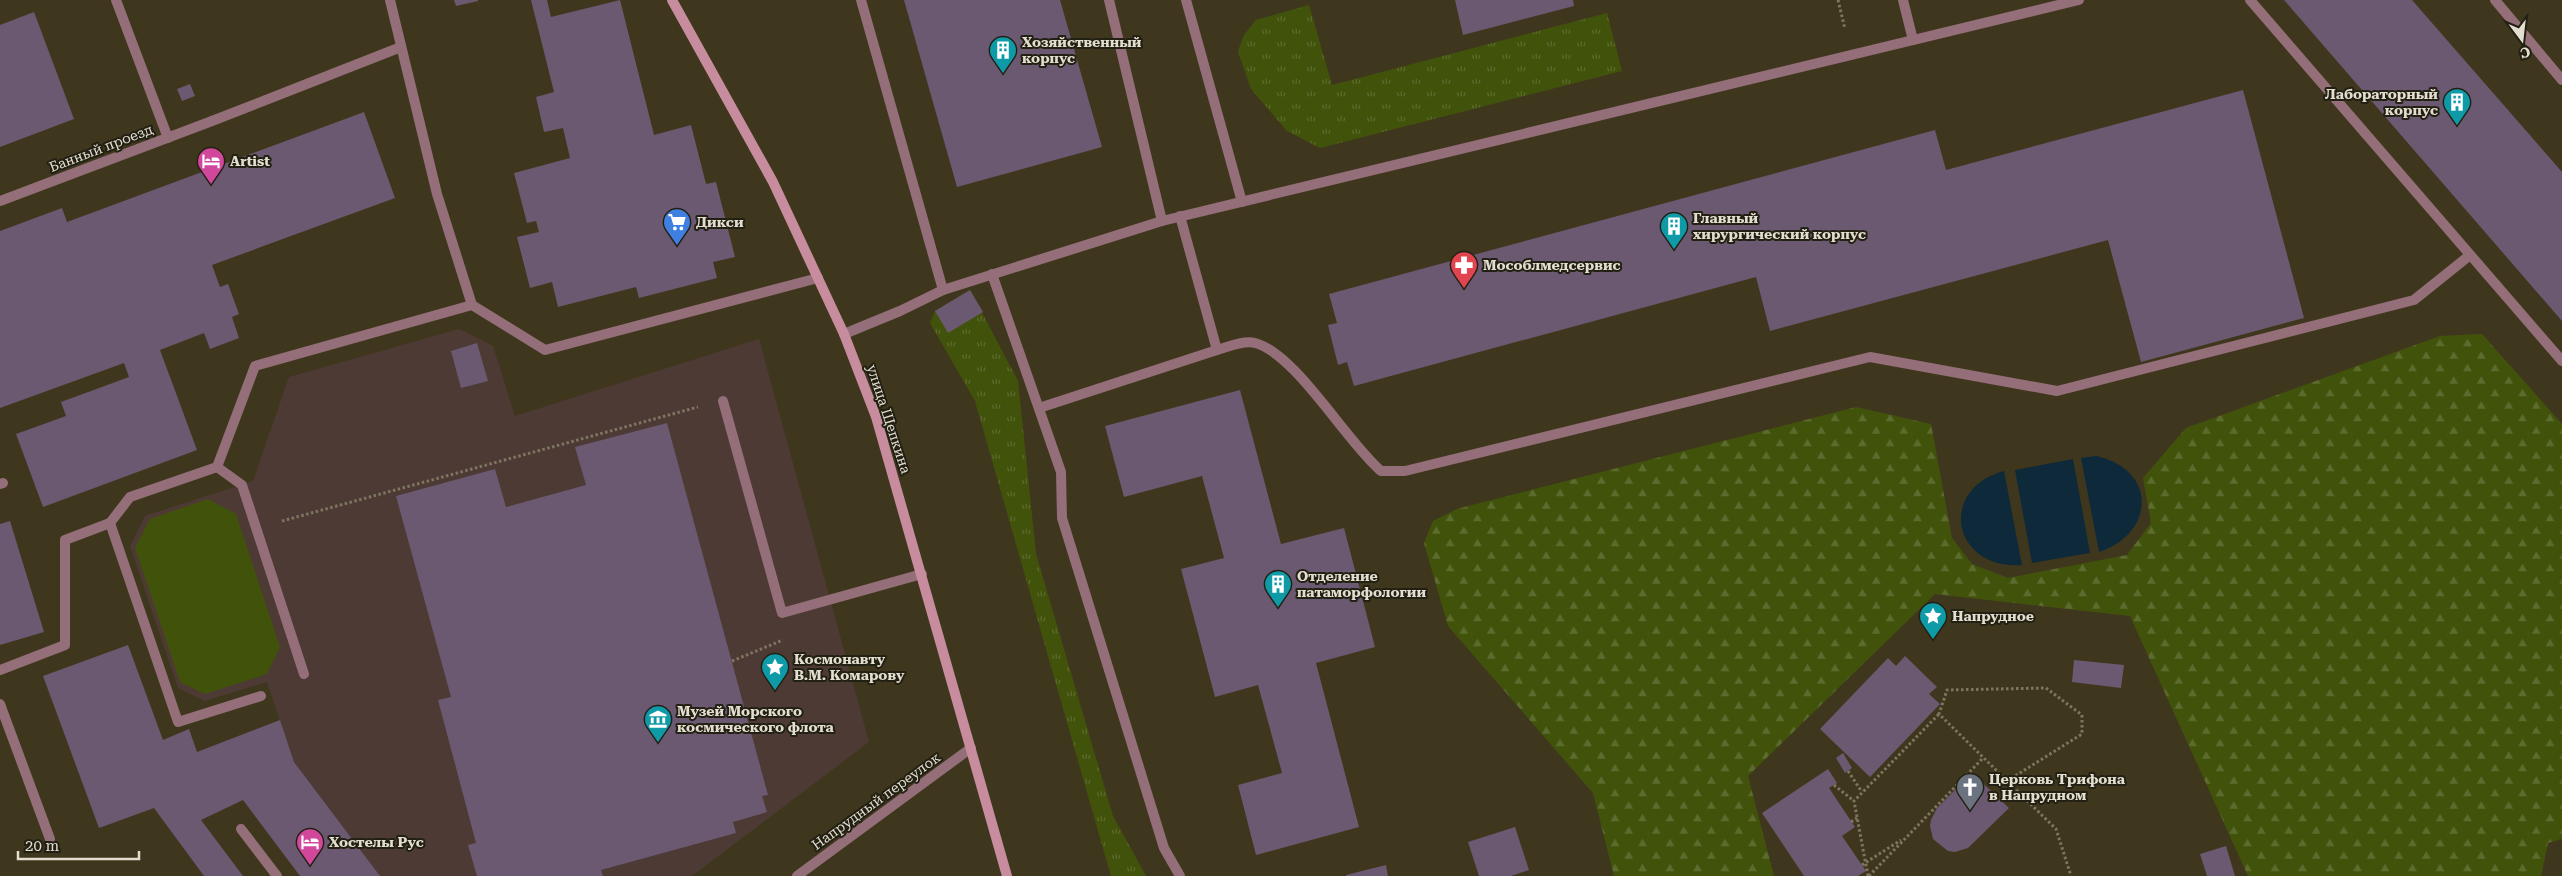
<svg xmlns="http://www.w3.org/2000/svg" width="2562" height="876" viewBox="0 0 2562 876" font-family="'Roboto Serif',serif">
	<defs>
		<pattern id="grass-tufts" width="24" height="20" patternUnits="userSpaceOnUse" patternTransform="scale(1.25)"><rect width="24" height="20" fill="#41530b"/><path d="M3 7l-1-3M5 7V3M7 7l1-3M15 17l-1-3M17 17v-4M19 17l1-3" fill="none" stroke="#5c6b2e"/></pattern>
		<pattern id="forest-firs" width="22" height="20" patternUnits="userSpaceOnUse" patternTransform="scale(1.25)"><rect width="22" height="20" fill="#41530b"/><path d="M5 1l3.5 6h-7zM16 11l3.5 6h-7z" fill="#5c6b2e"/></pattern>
	</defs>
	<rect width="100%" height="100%" fill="#3f371d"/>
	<polygon fill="#4e3a34" points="459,329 493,346 515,416 759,339 869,742 692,876 380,876 294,762 267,682 205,701 178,688 130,546 145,516 253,481 289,377"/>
	<g fill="url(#grass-tufts)">
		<polygon points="1309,5 1332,85 1607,13 1622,71 1320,148 1287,131 1251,89 1238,51 1244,35 1256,20"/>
		<polygon points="970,290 1018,381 1036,554 1113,816 1146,876 1111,876 975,401 930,323 935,311"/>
	</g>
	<polygon fill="url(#forest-firs)" points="2482,334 2562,424 2562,839 2548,843 2541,876 2248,876 2130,616 1935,594 1748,776 1774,876 1614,876 1593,793 1448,626 1424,543 1433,521 1457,509 1856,407 1931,424 1952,538 1972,564 2008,578 2127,555 2151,523 2143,478 2186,428 2440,336"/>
	<polygon fill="#41530b" points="208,499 236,514 280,647 267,674 205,694 180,682 135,548 150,519"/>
	<g fill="#0e2939">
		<path d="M2096 456C2157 469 2156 533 2099 552L2081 458Z"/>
		<polygon points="2073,459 2090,553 2032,563 2015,470"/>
		<path d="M2004 471 2022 565C1952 570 1937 489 2004 471Z"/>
	</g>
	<g fill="#6a5971">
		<polygon points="454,0 478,0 478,1 456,6"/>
		<polygon points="531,0 547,0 551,17 620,0 654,135 691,125 706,184 716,182 735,257 713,262 717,278 639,298 636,287 558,307 552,282 530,288 517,237 539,232 536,221 527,223 514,173 570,158 563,128 544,132 536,97 554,92"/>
		<polygon points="904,0 1060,0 1102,147 957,187"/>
		<polygon points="1455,0 1573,0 1574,6 1463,35"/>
		<polygon points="2284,0 2412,0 2562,172 2562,321"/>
		<polygon points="34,12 74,119 0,147 0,25"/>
		<polygon points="190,84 195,96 182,101 177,89"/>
		<polygon points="2243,90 2304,318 2141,362 2108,240 1770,331 1756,277 1354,386 1347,362 1338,365 1328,325 1337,323 1329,294 1935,130 1946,170"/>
		<polygon points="364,112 395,198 212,265 220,287 228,284 239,314 232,317 239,338 210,349 204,333 160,350 197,450 43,507 16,434 66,416 61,402 129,377 124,363 0,408 0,231 62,208 67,222"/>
		<polygon points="970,290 983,312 948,333 935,311"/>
		<polygon points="477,343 488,381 461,388 451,351"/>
		<polygon points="1240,390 1281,544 1344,528 1375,647 1316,663 1359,827 1256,855 1238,785 1282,773 1258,685 1215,697 1181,569 1224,558 1202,476 1124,497 1105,426"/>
		<polygon points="667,423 768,795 762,796 767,812 733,822 736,833 601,870 603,876 477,876 468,845 476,843 438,700 451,697 396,496 495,469 506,507 586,485 575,447"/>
		<polygon points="10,521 44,632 0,645 0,524"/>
		<polygon points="128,645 163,740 189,729 197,752 280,720 294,762 380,876 300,876 243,800 201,820 243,876 204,876 154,808 99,828 43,676"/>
		<polygon points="1905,656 1937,687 1929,694 1940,704 1870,777 1820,729 1888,658 1896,666"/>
		<polygon points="2074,660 2124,665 2121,688 2072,682"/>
		<polygon points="1843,753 1852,768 1845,773 1836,758"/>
		<polygon points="1828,769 1837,783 1829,788 1855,827 1842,836 1866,871 1858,876 1804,876 1762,813"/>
		<polygon points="1972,773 2009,808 1968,848 1955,852 1948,851 1933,839 1930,826 1931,820 1937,808"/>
		<polygon points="1515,827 1529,870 1511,876 1479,876 1468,842"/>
		<polygon points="2226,846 2235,876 2207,876 2200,854"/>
		<polygon points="1386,865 1388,876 1346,876 1346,875"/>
	</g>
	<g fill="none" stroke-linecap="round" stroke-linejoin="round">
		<g stroke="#7d7660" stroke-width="3" stroke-dasharray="2.5 2.5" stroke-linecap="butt">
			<polyline points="1838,0 1845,29"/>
			<polyline points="282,521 698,407"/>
			<polyline points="732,661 783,640"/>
			<polyline points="1848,771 1862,792"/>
			<polyline points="2007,781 2082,734 2082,715 2046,688 1947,690 1939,714 2056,829 2071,876"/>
			<polyline points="1834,785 1854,801"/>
			<polyline points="1851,822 1857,818"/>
			<polyline points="1862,865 1901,840"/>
			<polyline points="1868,876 1854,801 1939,714"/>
			<polyline points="1869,876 1983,758"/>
		</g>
		<g stroke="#946e79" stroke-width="10">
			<polyline points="116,0 168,138"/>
			<polyline points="390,0 437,194 472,305"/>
			<polyline points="861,0 943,290"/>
			<polyline points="1109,0 1162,221"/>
			<polyline points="1186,0 1242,202"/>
			<polyline points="1903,0 1913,40"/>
			<polyline points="2250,0 2562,361"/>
			<polyline points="212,121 401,47"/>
			<path d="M1180 216 1217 350C1228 347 1244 340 1255 343 1295 353 1346 441 1381 471H1405L1870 357 2057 391 2414 300 2470 255"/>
			<polyline points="992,274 1061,472 1062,518 1164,848 1180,876"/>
			<polyline points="844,334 900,311 943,290 1162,221 2079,0"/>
			<polyline points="723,401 782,613 922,574"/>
			<polyline points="1039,408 1217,350"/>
			<polyline points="217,467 242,485 304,674"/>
			<polyline points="0,484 3,483"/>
			<polyline points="0,670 65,645 65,540 110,523"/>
			<polyline points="261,696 178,722 110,523 130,497 217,467 255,366 472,305 545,350 818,278"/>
			<polyline points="0,704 50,839"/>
			<polyline points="241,829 277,876"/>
		</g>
		<g stroke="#946e79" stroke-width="10">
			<polyline points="2495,0 2562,80"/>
			<polyline points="0,201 212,121"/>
			<polyline points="797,876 971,748"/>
		</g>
		<polyline stroke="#c78c9d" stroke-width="10" points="672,0 773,182 844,334 876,417 1007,876"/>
	</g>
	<defs>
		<g id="building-pin" transform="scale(1.4375)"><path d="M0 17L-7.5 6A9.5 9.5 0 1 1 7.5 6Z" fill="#0f9aa8" stroke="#221f13"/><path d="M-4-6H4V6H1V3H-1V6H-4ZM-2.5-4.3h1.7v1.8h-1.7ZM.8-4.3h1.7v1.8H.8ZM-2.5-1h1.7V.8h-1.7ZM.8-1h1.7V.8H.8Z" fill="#fff"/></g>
		<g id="hotel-pin" transform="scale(1.4375)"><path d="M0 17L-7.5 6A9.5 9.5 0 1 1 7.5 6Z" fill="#d1479c" stroke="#221f13"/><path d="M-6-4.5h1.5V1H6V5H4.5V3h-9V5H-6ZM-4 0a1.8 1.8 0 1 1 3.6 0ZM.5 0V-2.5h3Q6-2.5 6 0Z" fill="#fff"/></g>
		<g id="supermarket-pin" transform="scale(1.4375)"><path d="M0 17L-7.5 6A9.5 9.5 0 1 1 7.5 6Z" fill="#3f7fe0" stroke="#221f13"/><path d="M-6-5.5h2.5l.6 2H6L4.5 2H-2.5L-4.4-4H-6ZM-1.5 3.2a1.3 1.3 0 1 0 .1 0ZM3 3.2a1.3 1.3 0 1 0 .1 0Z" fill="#fff"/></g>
		<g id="pharmacy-pin" transform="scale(1.4375)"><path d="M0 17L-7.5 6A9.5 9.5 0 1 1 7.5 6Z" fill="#e0444e" stroke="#221f13"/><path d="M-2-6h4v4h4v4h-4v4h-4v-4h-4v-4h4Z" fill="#fff"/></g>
		<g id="sight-pin" transform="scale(1.4375)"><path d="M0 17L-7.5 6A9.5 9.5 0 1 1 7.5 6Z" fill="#0f9aa8" stroke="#221f13"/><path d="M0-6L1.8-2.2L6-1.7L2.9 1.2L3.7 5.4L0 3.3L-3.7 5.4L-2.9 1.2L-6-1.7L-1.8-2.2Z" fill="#fff"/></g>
		<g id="museum-pin" transform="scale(1.4375)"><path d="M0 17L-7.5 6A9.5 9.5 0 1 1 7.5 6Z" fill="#0f9aa8" stroke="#221f13"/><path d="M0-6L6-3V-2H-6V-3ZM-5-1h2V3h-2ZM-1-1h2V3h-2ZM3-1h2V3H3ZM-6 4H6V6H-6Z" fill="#fff"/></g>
		<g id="church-pin" transform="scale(1.4375)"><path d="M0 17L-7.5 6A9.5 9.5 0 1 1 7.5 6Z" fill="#6b7280" stroke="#221f13"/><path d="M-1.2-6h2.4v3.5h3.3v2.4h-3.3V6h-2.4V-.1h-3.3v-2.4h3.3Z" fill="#fff"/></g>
	</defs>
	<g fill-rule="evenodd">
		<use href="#building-pin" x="1003" y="50"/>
		<use href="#building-pin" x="2457" y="102"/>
		<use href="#hotel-pin" x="211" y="161"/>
		<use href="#supermarket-pin" x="677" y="222"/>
		<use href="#building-pin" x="1674" y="226"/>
		<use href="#pharmacy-pin" x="1464" y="265"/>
		<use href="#building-pin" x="1278" y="584"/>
		<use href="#sight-pin" x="1933" y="616"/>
		<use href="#sight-pin" x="775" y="667"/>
		<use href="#museum-pin" x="658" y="719"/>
		<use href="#church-pin" x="1970" y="787"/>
		<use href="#hotel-pin" x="310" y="842"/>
	</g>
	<g text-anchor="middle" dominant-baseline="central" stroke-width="4" stroke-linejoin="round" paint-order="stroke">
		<g font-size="14" font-weight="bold" fill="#e3decf" stroke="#221f13" text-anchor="start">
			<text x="1022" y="42">Хозяйственный<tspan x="1022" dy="16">корпус</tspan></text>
			<text x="2438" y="94" text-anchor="end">Лабораторный<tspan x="2438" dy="16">корпус</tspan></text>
			<text x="230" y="161">Artist</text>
			<text x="1693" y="218">Главный<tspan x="1693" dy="16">хирургический корпус</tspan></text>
			<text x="696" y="222">Дикси</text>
			<text x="1483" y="265">Мособлмедсервис</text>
			<text x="1297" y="576">Отделение<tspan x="1297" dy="16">патаморфологии</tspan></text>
			<text x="1952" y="616">Напрудное</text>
			<text x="794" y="659">Космонавту<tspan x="794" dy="16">В.М. Комарову</tspan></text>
			<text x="677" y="711">Музей Морского<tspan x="677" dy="16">космического флота</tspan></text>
			<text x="1989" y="779">Церковь Трифона<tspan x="1989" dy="16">в Напрудном</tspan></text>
			<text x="329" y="842">Хостелы Рус</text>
		</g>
		<g font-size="14" fill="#e3decf" stroke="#221f13">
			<text transform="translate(101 148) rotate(-21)">Банный проезд</text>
			<text transform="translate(889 419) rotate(72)">улица Щепкина</text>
			<text transform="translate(876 801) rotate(-36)">Напрудный переулок</text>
		</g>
	</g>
	<g transform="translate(2522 40) rotate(165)" stroke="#221f13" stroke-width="4" paint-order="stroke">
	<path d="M0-4L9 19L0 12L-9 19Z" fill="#e3decf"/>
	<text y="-8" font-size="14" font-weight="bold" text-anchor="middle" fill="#e3decf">С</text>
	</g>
	<path d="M18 851v8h121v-8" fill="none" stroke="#e3decf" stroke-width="2.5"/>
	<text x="25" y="851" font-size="15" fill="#e3decf" stroke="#221f13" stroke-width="4" paint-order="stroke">20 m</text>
</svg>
